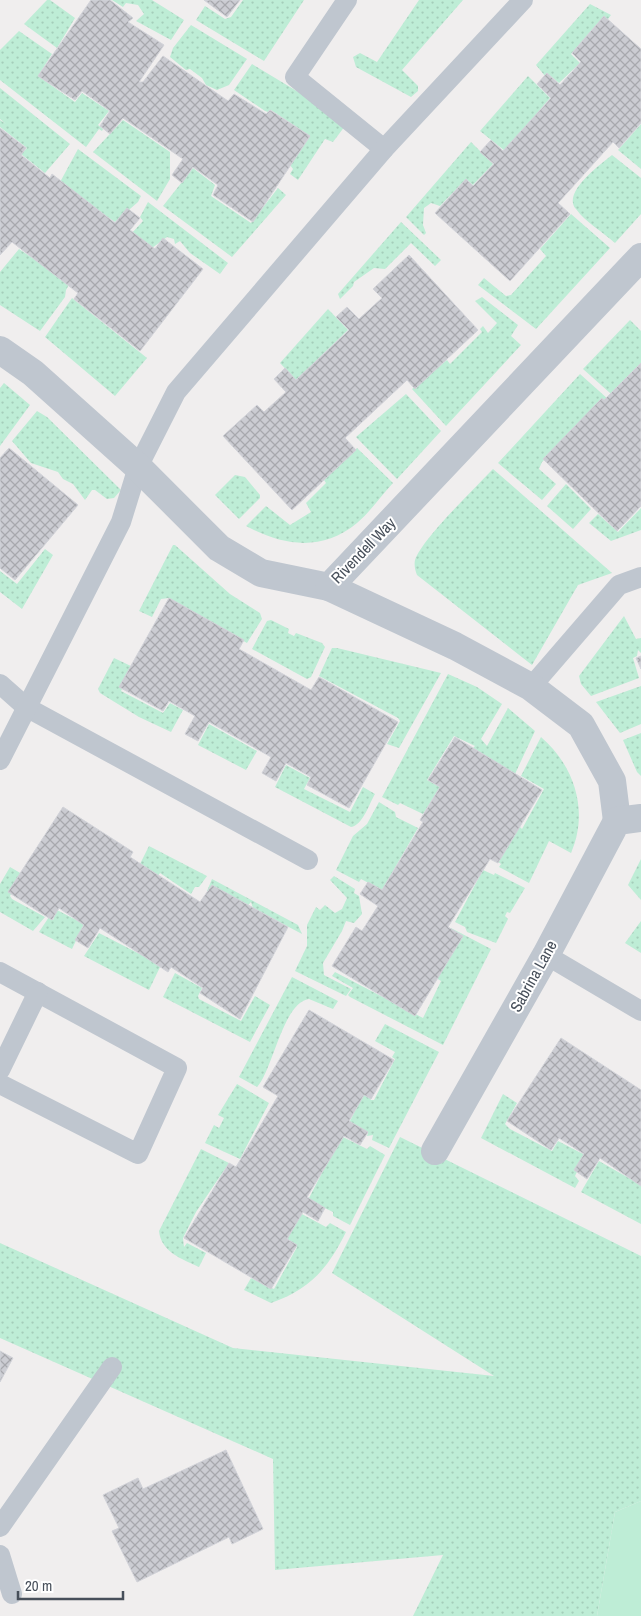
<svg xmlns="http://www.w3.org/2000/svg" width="641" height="1616" viewBox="0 0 641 1616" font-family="'Archivo Narrow',sans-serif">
	<defs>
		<pattern id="grass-dots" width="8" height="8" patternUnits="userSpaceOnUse" patternTransform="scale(1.25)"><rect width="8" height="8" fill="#beedd6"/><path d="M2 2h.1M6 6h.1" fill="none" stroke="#a5cdba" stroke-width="1.8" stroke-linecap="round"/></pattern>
		<pattern id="building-cross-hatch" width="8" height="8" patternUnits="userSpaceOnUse" patternTransform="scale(1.25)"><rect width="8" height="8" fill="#cbccd2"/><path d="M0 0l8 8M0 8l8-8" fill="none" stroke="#a7a8ad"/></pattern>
	</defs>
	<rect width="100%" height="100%" fill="#f0eeee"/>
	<g fill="url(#grass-dots)">
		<polygon points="47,0 50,0 75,18 57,48 24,24"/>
		<polygon points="112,0 152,0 184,20 171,40 136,21 144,14 138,5 126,3 123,7"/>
		<polygon points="243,0 304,0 264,61 196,20 205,6 225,19 231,17"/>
		<polygon points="419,0 463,0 402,70 418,86 418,91 411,97 356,67 353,57 360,53 377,62"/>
		<polygon points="590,4 611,15 608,19 603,17 571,54 580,63 559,83 547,73 545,76 536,65"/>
		<polygon points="191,25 247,59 229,85 217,90 206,85 202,78 190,69 186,70 170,57 173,48"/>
		<polygon points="19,31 52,54 38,76 75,102 82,93 109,111 98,125 103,129 102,131 99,129 86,147 0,80 0,50"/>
		<polygon points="252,64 348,122 333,142 325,139 298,180 290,174 293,169 290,165 310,136 271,110 268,112 265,111 234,90"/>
		<polygon points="528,76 550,98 505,151 480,131"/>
		<polygon points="0,88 70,144 45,173 21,154 27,148 0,127 0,120 6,124 0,119"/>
		<polygon points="123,120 170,152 170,179 157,201 93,152"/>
		<polygon points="641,124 641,169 618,150"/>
		<polygon points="471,142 493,164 473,185 466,179 440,206 431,203 424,208 423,225 426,233 424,235 406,217"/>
		<polygon points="78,149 141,196 138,202 115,222 59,184"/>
		<path d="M612 155 641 178V214L615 243C603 232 585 222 576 209 562 192 600 165 612 155Z"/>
		<polygon points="193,168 215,185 211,196 251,223 278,188 286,195 232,257 163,206"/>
		<polygon points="148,202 228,263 220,274 190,253 180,241 175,244 174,239 167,237 152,248 131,234 143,221 140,217"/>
		<polygon points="571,214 610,248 536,329 478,285 484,278 506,296 511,295 546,256 540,249"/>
		<polygon points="401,222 441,260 435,266 411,243 385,269 374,268 354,282 353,286 340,299 338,294"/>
		<polygon points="19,249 70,283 66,290 65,297 40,331 0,305 0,272"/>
		<polygon points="482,297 518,325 511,336 521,345 446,426 412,389 447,360 450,364 482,332 480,329 483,326 488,333 497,323 475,301"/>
		<polygon points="72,298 147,358 115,396 45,337"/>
		<polygon points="328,309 348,330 296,380 280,363"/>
		<polygon points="630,320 641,331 641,371 614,393 610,393 583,369"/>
		<polygon points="580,374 608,399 542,462 539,469 556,484 542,500 498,463"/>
		<polygon points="4,383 30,405 0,446 0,388"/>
		<polygon points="406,394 441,431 397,479 356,437"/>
		<polygon points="37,411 47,417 121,490 114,498 107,499 95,490 92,490 85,500 73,484 63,479 58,472 31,463 12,441"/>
		<path d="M357 448 393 483C381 496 370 512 357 523 322 552 283 546 246 526L266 506 290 525 311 512 306 503 326 483 324 480Z"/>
		<path d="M493 469 612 573 578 585 532 665 417 575C415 570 414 565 415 560 422 539 475 488 493 469Z"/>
		<polygon points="235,475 245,477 260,495 260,498 239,519 215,495"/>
		<polygon points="566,484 591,509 573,529 547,506"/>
		<polygon points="641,508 641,530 611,541 589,523 598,514 618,532"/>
		<polygon points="173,545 175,545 230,594 260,613 262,619 247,643 169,598 161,599 152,617 139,611"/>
		<polygon points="45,549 53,555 22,609 0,592 0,571 17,584"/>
		<polygon points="624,616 636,639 641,638 641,653 638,650 637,656 633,658 639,678 591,696 581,684 579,676"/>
		<polygon points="271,620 289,629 288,633 294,636 296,633 322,643 325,647 311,677 307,679 252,649 267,621"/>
		<polygon points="332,648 337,648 441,673 399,748 387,744 400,721 398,718 319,676"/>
		<polygon points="114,658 133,667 121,691 163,713 170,703 183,710 171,732 139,717 100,693 98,689"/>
		<polygon points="448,674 477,687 502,704 481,739 487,746 508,708 535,731 515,774 473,748 475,746 454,736 427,780 440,787 423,814 400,803 398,805 382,797"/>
		<polygon points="641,686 641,724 620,733 596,702"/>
		<polygon points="209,724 257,751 246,770 198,745"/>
		<polygon points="641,733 641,776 637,772 623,740"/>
		<path d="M541 737C575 766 589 812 571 853L549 841 529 883 499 867 501 864 497 861 517 824 522 829 544 789 521 776Z"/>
		<path d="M286 765 310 778 304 789 350 812 363 787 375 794C369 804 363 825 351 827L275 787Z"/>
		<polygon points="379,802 395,812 396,817 418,828 382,890 361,879 359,882 336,870 353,836 367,824"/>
		<polygon points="149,846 207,876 199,887 195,887 191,894 160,873 158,876 139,866"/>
		<polygon points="641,859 641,900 628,885"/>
		<polygon points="10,867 22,874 10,896 12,899 45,917 33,931 0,912 0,884"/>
		<polygon points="483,870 494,875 495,873 525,888 510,913 507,912 505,916 508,919 496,943 467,932 465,927 455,922"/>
		<polygon points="334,876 355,889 354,893 359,896 362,914 354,923 346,921 342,931 323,963 324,975 351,989 346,996 295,971 307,946 307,925 316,907 320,910 325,905 335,913 342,909 347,898 330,880"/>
		<polygon points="212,879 298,925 302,934 253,908 251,902 244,910 207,891"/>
		<polygon points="57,910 84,924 72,949 39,932 49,917 53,920"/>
		<polygon points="641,921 641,953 625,943"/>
		<polygon points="451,928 491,949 443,1045 350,997 348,995 353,988 332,976 335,972 423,1018 441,981 436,978"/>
		<polygon points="99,933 161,965 149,990 84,956"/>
		<polygon points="175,973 202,988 198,996 199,999 241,1021 255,996 270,1005 250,1042 163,997"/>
		<path d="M292 977 338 1001 333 1009 309 999C283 1002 273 1070 257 1087L239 1077Z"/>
		<polygon points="385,1024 439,1052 389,1148 372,1140 373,1135 367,1136 368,1133 349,1123 365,1091 371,1100 374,1100 395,1059 392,1057 395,1052 375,1041"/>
		<polygon points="237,1084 269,1103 240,1159 205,1143 214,1125 219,1128 224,1118 218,1115"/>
		<polygon points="503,1094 517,1103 505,1124 510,1129 552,1151 558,1141 585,1155 575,1176 579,1181 575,1188 481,1138"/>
		<polygon points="341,1136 367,1149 370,1146 385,1155 350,1225 333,1216 333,1212 308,1200"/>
		<polygon points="400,1137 641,1256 641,1501 615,1512 597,1616 413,1616 443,1555 275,1570 273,1459 0,1338 0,1243 233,1348 494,1376 332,1273"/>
		<path d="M201 1149 229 1163 196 1212 183 1238 184 1247 187 1243 206 1253 199 1267C182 1259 161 1252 159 1231Z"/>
		<polygon points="599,1161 641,1185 641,1224 581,1192"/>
		<path d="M300 1213 326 1227 330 1223 346 1232C328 1268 311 1289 271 1303L244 1290 251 1278 274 1289 297 1247 287 1248 284 1246Z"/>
	</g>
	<polygon fill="#beedd6" points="641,1501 641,1616 597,1616 615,1512"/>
	<g fill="url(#building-cross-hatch)" stroke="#d2d3d9">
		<polygon points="91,0 110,0 133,18 128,22 164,45 139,82 143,82 163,56 228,101 234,94 266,114 270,110 310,136 253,222 213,195 218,185 193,167 182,183 172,175 183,159 123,118 110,134 100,126 110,111 82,91 75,100 38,76"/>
		<polygon points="204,0 240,0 227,17"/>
		<polygon points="604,16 641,49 641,123 619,148 613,142 558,203 570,214 510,281 435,213 466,179 473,186 494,164 480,152 491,140 503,151 551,98 537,84 547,73 560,85 581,62 572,53"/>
		<polygon points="0,128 26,148 21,155 50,178 52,174 115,223 127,208 140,218 130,230 155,249 163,238 203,269 140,351 74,299 78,293 12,242 0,255"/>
		<polygon points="409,255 478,330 415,389 407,380 345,438 356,450 292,510 223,436 257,405 264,412 286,392 274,379 285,368 296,380 349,330 336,317 347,307 359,319 382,298 373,289"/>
		<polygon points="641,363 641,506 617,531 543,459 602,398 604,400"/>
		<polygon points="9,448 78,505 15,580 0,568 0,458"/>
		<polygon points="169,598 244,640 239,649 311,690 319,677 398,722 349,808 307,785 311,777 286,763 276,781 262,773 271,757 209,722 198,741 185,734 195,716 169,701 163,711 119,687"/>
		<polygon points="641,656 641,669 636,658"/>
		<polygon points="455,737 542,790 498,863 490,859 448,927 463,936 415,1016 332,966 356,927 362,931 378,906 360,894 368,882 382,890 423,822 420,820 440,787 428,780"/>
		<polygon points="63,807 133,852 130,857 200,902 212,885 288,927 240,1019 200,993 203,988 171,967 168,972 100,928 88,948 75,940 84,925 59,908 52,920 8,892"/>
		<polygon points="309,1010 394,1060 371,1099 364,1095 349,1121 368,1132 360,1145 344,1136 307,1197 325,1208 318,1221 303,1212 287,1239 297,1245 271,1289 184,1238 229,1163 236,1167 278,1096 263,1087"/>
		<polygon points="561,1038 641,1090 641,1186 600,1158 587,1179 574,1170 584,1154 559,1138 551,1150 507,1121"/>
		<polygon points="0,1351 13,1358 0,1382"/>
		<polygon points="226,1450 263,1529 232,1544 229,1537 137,1582 112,1531 119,1528 103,1495 138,1478 143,1489"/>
	</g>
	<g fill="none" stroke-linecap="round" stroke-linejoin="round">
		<g stroke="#bfc6cf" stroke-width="20">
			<polyline points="347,0 295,77 384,149"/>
			<polyline points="0,684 26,707 308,860"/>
			<polyline points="531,687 619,585 641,577"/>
			<polyline points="0,760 121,522 138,467 176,392 384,149 523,0"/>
			<polyline points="546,955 641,1011"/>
			<polyline points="0,972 177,1068 138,1154 0,1084"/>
			<polyline points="0,1070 38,992"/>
			<polyline points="0,1527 112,1367"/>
			<polyline points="0,1555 12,1594"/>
		</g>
		<g stroke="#bfc6cf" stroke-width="28">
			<polyline points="0,350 33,373 138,467 219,548 261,573 329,587 641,257"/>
			<polyline points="329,587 455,646 531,687 581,725 612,781 617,821"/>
			<polyline points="435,1151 546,955 617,821 641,818"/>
		</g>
	</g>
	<g text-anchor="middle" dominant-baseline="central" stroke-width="4" stroke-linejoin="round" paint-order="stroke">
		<g font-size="16" fill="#474f5a" stroke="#fff">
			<text transform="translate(363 550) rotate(-46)">Rivendell Way</text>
			<text transform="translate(533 976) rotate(-61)">Sabrina Lane</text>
		</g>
	</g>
	<path d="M18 1591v8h105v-8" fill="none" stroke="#474f5a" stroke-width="2.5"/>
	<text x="25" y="1591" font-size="15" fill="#474f5a" stroke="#ffffff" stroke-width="4" paint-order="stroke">20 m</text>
</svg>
